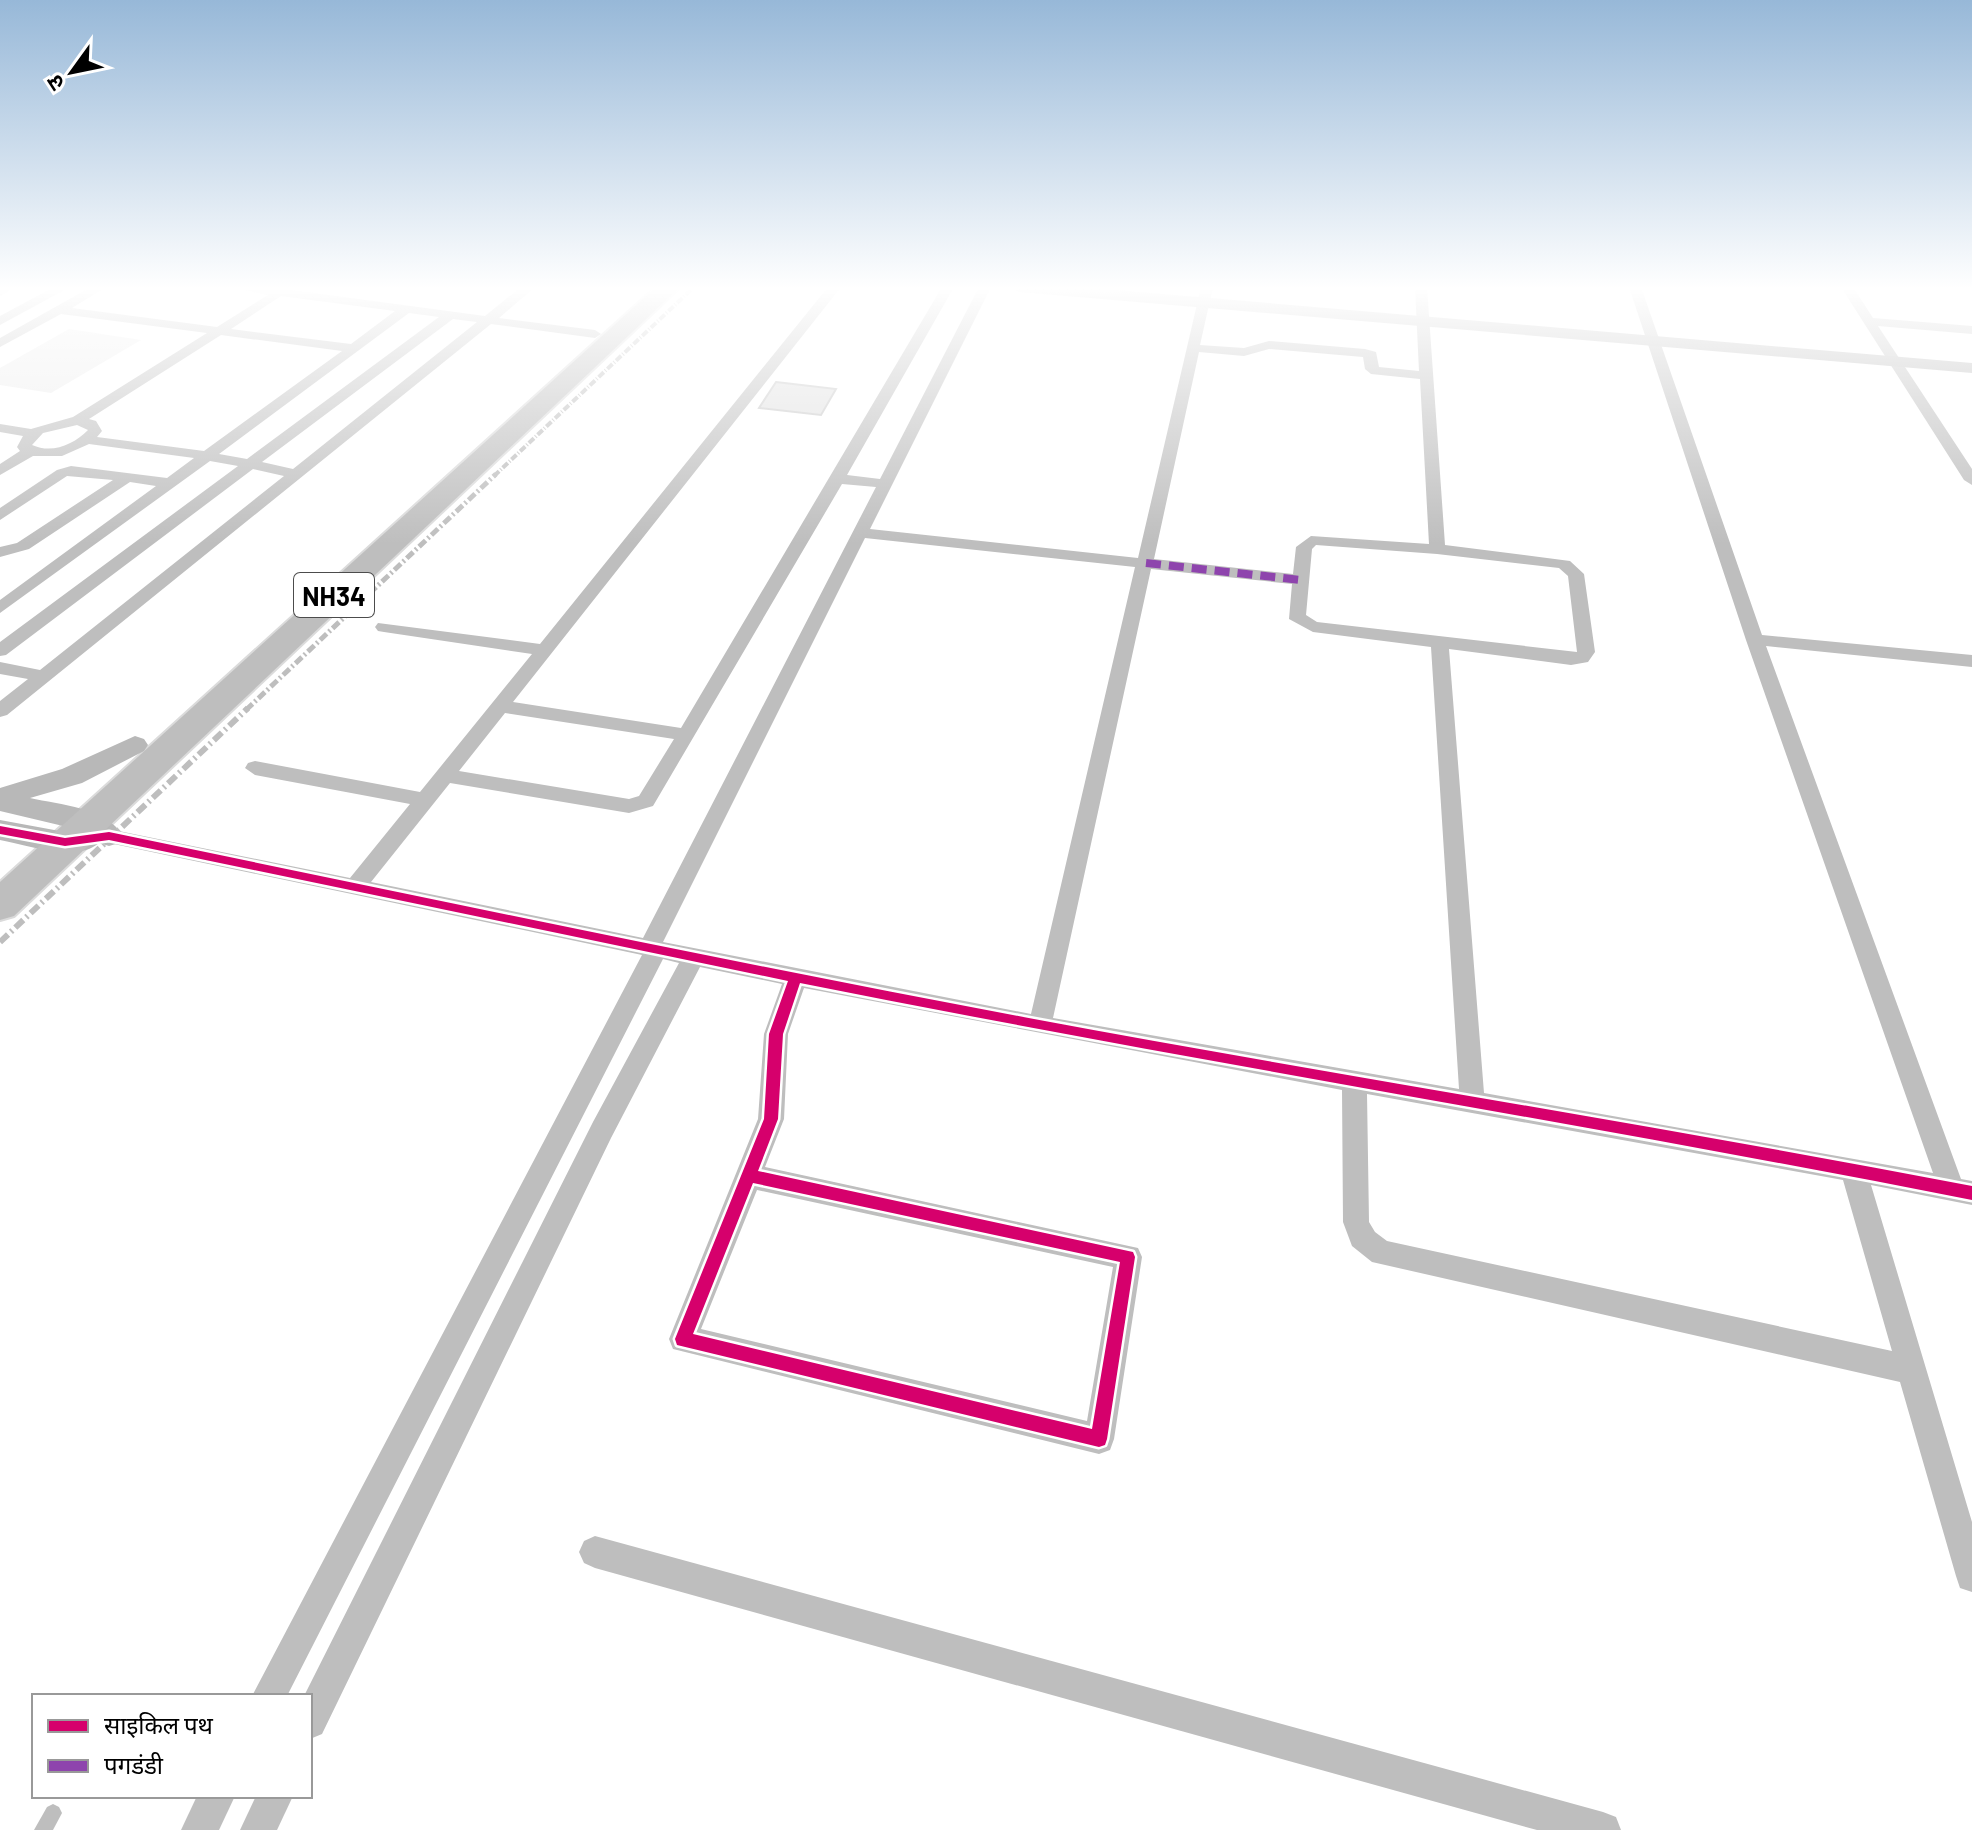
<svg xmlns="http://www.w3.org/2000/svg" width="1972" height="1830" viewBox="0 0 1972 1830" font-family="Barlow,'Noto Sans Devanagari',sans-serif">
	<rect width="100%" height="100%" fill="#fff"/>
	<polygon fill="#ececec" points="69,329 141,340 51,393 0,385 0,368"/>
	<polygon fill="#dfdfdf" stroke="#c7c7c7" stroke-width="2" points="776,382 836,389 821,415 759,408"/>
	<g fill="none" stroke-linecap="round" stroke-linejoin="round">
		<g stroke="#dbdbdb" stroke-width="4">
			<polygon id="highway" points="656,287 680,287 14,916 0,920 0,882"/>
		</g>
		<polygon fill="#bebebe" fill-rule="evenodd" points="53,1804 59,1807 62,1813 53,1830 34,1830 47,1807"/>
		<g fill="#bebebe" fill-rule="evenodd">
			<polygon points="0,287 16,287 0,296"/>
			<polygon points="54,287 70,287 0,325 0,316"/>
			<path d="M91 287H106L72 308 217 327 268 295 231 287H294L291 290 485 316 521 287H535L499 318 595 330 601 334 595 338 491 324 7 715 0 717V701L28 679 0 674V662L40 670 284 476 253 469 6 655 0 656V642L238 466 210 461 0 613V600L156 486 130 482 29 549 0 557V547L17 543 113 480 67 476 0 520V508L57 470 71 466 167 478 194 458 89 444 62 456H33L0 475V464L20 451 17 447 23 436 0 432V424L31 429 73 417 207 333 61 314 0 347V338ZM281 296 395 311 351 344 231 329ZM409 313 439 317 247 459 219 454ZM453 319 477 322 293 469 262 462ZM221 335 342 351 204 451 97 437 102 431 96 421 89 419ZM77 425 88 430C73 445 52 454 32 445L43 433Z"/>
			<path d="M828 287H841L513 702 681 728 942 287H954L847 475 880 479 979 287H991L870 529 1138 558 1201 287H1213L1200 345 1244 348 1269 341 1365 349 1376 352 1379 367 1419 371 1415 287H1427L1445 545 1570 561 1584 574 1595 652 1588 662 1571 665 1449 649 1484 1093 1933 1173 1746 640 1629 287H1641L1762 635 1972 655V667L1766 646 1961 1179 1972 1181V1205L1871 1185 1972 1522V1592L1960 1588 1956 1576 1900 1382 1372 1262 1352 1246 1343 1222 1342 1090 804 988 788 1034 784 1119 765 1167 1138 1248 1142 1257 1114 1439 1110 1450 1099 1454 673 1349 669 1339 758 1119 764 1034 782 984 700 967 611 1138 322 1734 310 1739V1696H304L593 1122 679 963 663 959 287 1696H252L642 955 109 843 102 841 99 836 102 831 109 829 350 878 410 804 255 775 245 768 248 763 255 761 420 792 532 654 384 632 378 631 375 627 378 623 540 644ZM1269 349 1363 357 1365 369 1371 374 1420 379 1429 544 1311 536 1296 547 1293 574 1154 559 1199 352 1244 356ZM842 484 876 487 643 938 371 882 450 783 629 813 653 806ZM865 538 1135 567 1031 1014 663 942ZM1316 545 1437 554 1559 568 1568 576 1577 652 1317 622 1306 615 1312 549ZM1151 569 1292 584 1289 619 1313 632 1431 647 1459 1089 1053 1018ZM505 713 674 739 639 796 629 799 459 771ZM1367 1094 1843 1180 1892 1351 1387 1241 1375 1232 1369 1222ZM757 1190 1113 1267 1087 1421 701 1329Z"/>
			<polygon points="1841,287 1853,287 1873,318 1972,326 1972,334 1878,326 1972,469 1972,485 1964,480"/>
			<polygon points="595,1536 1603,1812 1616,1817 1621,1830 1537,1830 595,1568 584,1563 579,1552 584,1541"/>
			<polygon points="197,1796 235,1796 219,1830 181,1830"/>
			<polygon points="256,1796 293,1796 277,1830 240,1830"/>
		</g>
		<g fill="#b8b8b8" fill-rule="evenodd">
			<polygon points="1011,287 1080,287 1972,363 1972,373 1019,292"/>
			<path d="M135 736 144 739 148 745 144 751 82 783 30 798C60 805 106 807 123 836L119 843 109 846 99 843C76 863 27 845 0 840V820L65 832 80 830 0 811V788L62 769Z"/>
		</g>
		<use href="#highway" fill="#bebebe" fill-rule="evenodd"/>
		<polyline stroke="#bebebe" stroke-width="4" stroke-dasharray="7 2 1 2" stroke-linecap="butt" points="494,476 694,287"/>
		<polyline stroke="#bebebe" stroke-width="5" stroke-dasharray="9 3 2 3" stroke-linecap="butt" points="246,710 496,474"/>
		<polyline stroke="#bebebe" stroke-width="6" stroke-dasharray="11 4 2 4" stroke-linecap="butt" points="0,942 248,708"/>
		<polyline stroke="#8e44ad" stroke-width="8" stroke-dasharray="15 8" stroke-linecap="butt" points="1146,563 1301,580"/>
		<g stroke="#fff" stroke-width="5">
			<path id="cycleway" d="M0 826 65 838 109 832C417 896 725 961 1034 1019 1346 1077 1660 1126 1972 1186V1200C1582 1123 1190 1061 800 983L783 1034 778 1119 758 1171 1133 1252 1135 1257 1107 1439 1105 1445 1099 1447 677 1345 675 1339 764 1119 769 1034 788 981 109 840 65 846 0 834ZM753 1183 1120 1262 1092 1429 693 1334Z"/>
		</g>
		<use href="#cycleway" fill="#d6006c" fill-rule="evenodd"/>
	</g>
	<linearGradient id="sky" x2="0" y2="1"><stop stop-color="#97b8d8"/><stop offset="0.53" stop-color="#fff"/><stop offset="1" stop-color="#fff" stop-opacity="0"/></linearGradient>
	<rect width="1972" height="544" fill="url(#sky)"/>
	<g text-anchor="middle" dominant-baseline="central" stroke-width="6" stroke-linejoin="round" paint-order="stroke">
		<rect fill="#fff" stroke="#4c4c4c" stroke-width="2" x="294" y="573" width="80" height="44" rx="6"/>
		<g font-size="26" font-weight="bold" fill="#000">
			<text x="334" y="595">NH34</text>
		</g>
	</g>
	<rect x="32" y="1694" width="280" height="104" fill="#ffffff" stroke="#999999" stroke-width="2"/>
	<rect x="48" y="1720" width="40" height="12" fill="#d6006c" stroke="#999999" stroke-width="2"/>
	<text x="104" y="1734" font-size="24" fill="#000000">साइकिल पथ</text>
	<rect x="48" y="1760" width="40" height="12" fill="#8e44ad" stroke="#999999" stroke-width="2"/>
	<text x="104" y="1774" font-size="24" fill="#000000">पगडंडी</text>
	<g transform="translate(72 72) rotate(237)" stroke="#ffffff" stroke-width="6" paint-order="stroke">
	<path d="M0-6L14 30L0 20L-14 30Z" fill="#000000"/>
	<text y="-12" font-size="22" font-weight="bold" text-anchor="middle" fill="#000000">उ</text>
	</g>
</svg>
